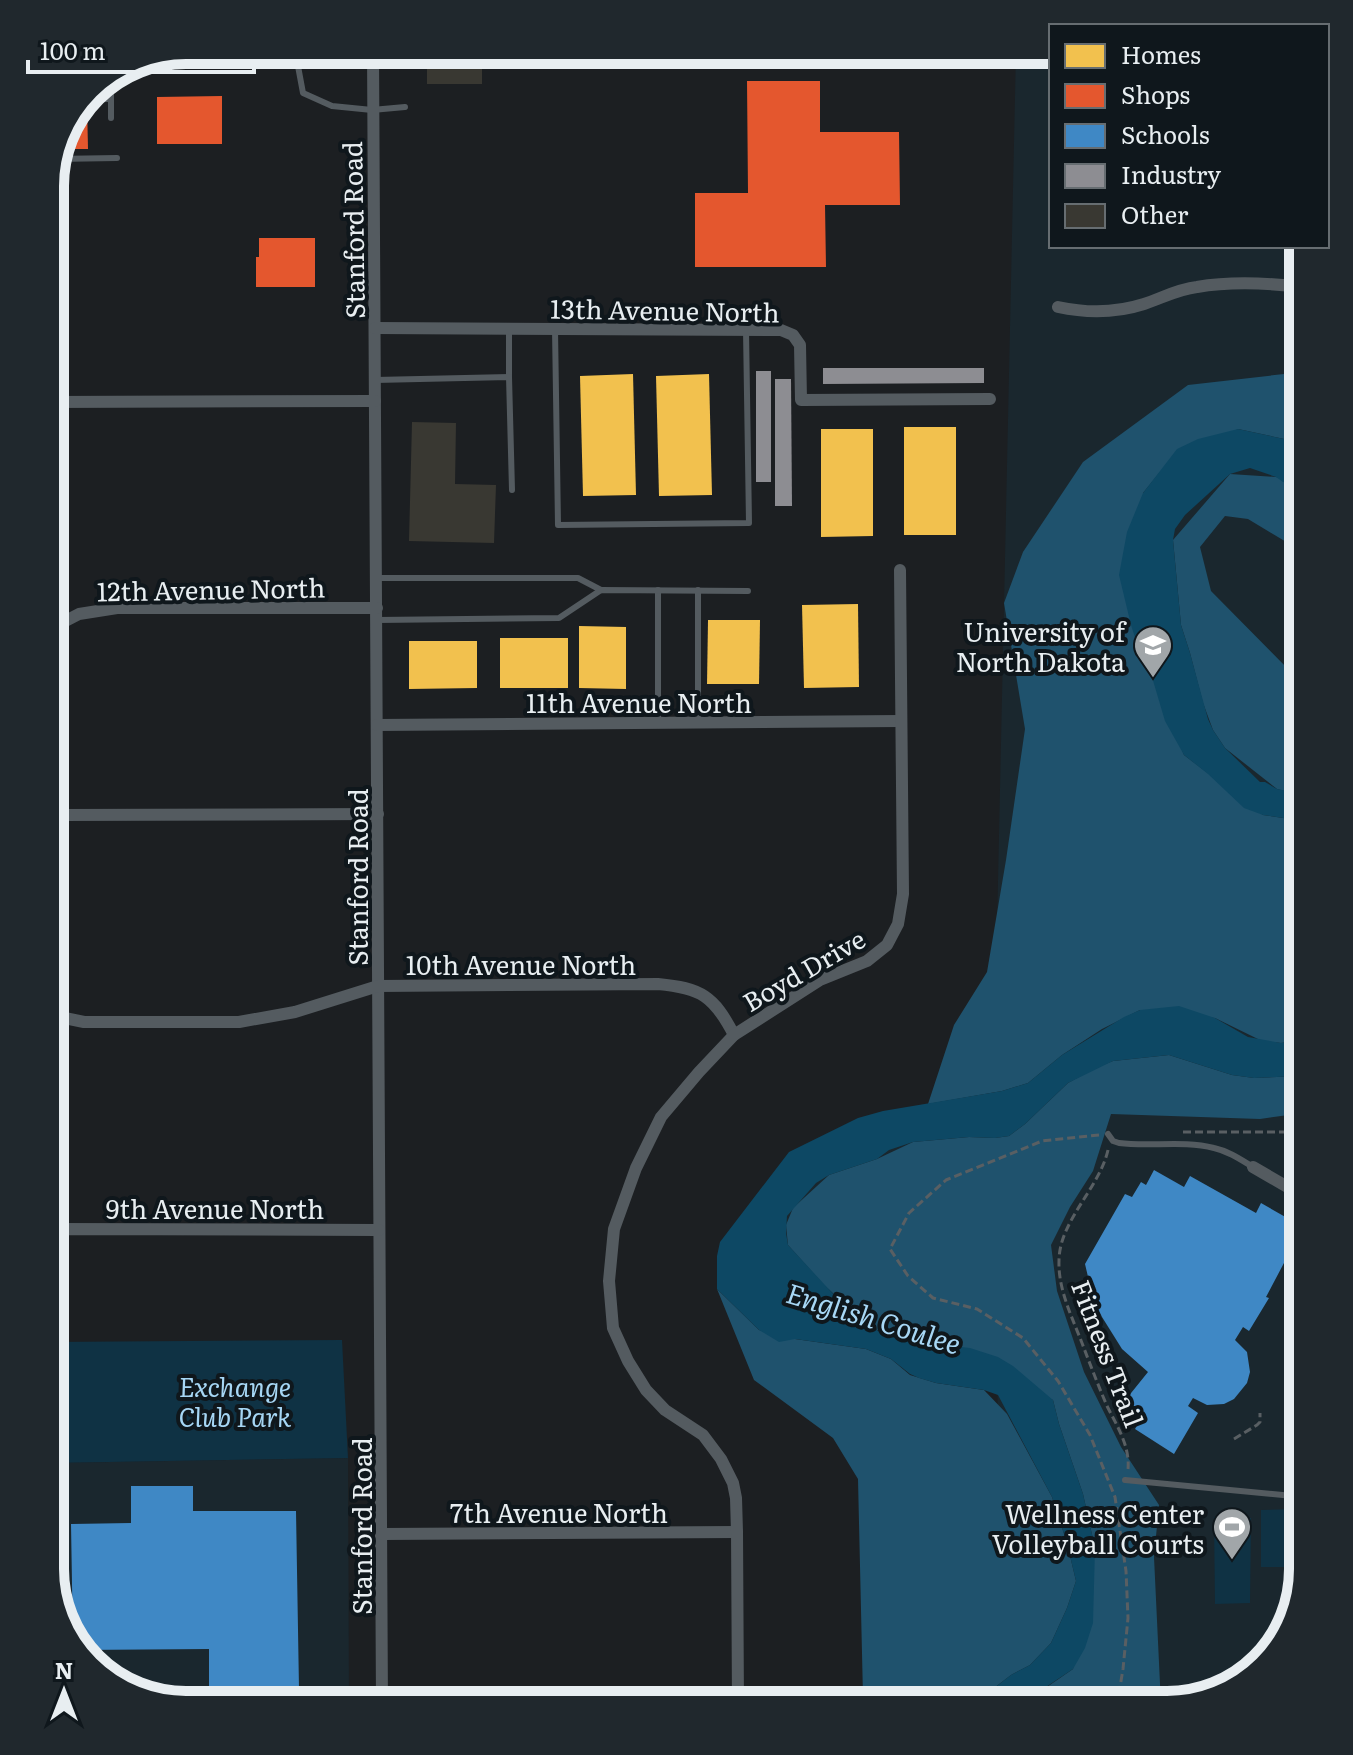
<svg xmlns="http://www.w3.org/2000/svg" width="1353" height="1755" viewBox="0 0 1353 1755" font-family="Literata,serif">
	<rect width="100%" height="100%" fill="#1c1f22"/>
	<g fill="#1a272e">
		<polygon points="1016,50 1051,50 1051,246 1303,246 1303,1569 1285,1636 1242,1682 1167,1705 1003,1705 997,1369 823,1308 773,1281 794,1183 993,1112"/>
		<polygon points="348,1458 349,1705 178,1705 119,1687 73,1644 50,1569 50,1463"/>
	</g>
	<g fill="#0f3244">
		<polygon points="342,1340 348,1458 50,1463 50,1342"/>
		<polygon points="1296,1509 1296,1567 1261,1567 1261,1510"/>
		<polygon points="1214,1517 1251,1518 1250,1603 1215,1604"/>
	</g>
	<g fill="#1f526d">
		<polygon points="1284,374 1303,378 1303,443 1238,429 1160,472 1143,493 1149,667 1184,755 1263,815 1303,821 1303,1040 1281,1043 1262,1041 1215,1018 1140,1010 1102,1029 1062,1055 1028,1083 1002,1091 928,1104 954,1025 987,972 1006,860 1025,729 1004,603 1023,552 1083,462 1188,385"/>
		<polygon points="1230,474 1276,477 1303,484 1303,552 1248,519 1225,516 1200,547 1211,591 1291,672 1303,679 1303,796 1277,789 1225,748 1213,730 1203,703 1190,653 1181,625 1173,540"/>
		<polygon points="1169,1055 1232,1075 1254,1078 1303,1076 1303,1113 1260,1119 1111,1114 1093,1171 1070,1207 1051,1245 1057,1291 1084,1372 1121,1447 1159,1505 1154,1557 1161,1705 1021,1705 1073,1669 1095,1548 1083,1494 1059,1424 1053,1400 870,1327 824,1285 788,1245 786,1225 793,1208 829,1175 877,1159 913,1142 969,1137 995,1138 1009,1136 1025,1124 1068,1083 1095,1068 1113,1061"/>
		<polygon points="717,1289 759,1330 795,1339 866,1349 891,1359 910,1375 936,1383 984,1390 1007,1414 1052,1497 1067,1543 1076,1581 1067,1608 1051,1643 1030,1665 1011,1675 972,1705 915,1705 917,1697 863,1697 858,1479 833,1438 754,1380"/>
	</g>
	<g fill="#0d4864">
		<polygon points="1238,429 1303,443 1303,486 1283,482 1276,477 1250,468 1230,474 1185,515 1175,529 1173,540 1181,625 1190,653 1208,719 1213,730 1225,748 1260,782 1265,782 1277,789 1303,794 1303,821 1263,815 1244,808 1208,774 1184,755 1165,721 1149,667 1140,653 1131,625 1119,575 1127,532 1143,493 1177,449 1198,439"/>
		<polygon points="1179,1006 1215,1018 1248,1037 1281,1043 1303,1040 1303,1076 1254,1078 1232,1075 1169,1055 1113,1061 1068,1083 1025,1124 1009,1136 995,1138 969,1137 913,1142 889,1150 877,1159 829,1175 816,1183 787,1216 786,1233 788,1245 860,1323 900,1340 970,1348 998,1357 1013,1366 1053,1400 1059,1424 1083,1494 1095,1548 1093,1623 1085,1648 1073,1669 1019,1705 972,1705 1011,1675 1030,1665 1051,1643 1067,1608 1076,1581 1067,1543 1052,1497 998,1395 984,1390 936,1383 919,1378 910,1374 891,1359 866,1349 795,1339 779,1342 759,1330 717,1289 717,1256 720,1242 789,1152 858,1118 883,1111 1002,1091 1028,1083 1062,1055 1124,1017 1140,1010"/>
	</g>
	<g fill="#f2c14e">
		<polygon points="633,374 636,495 583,496 580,376"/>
		<polygon points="709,374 712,495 659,496 656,376"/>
		<rect x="904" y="427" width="52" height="108"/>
		<polygon points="821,429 873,429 873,536 821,537"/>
		<polygon points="858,604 859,687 804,688 802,605"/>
		<polygon points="708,620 760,620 759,684 707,684"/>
		<polygon points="579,626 626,627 626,689 579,688"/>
		<rect x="500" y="638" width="68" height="50"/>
		<polygon points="409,641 477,641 477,688 409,689"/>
	</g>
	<g fill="#e4572e">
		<polygon points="747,81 820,81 820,132 899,132 900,205 825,205 826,267 695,267 695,193 748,193"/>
		<polygon points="222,96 222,144 157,144 157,97"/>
		<polygon points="82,103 87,103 88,149 58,149 64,126"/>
		<polygon points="259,238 315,238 315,287 256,287 256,257 259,257"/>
	</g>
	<g fill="#3f88c5">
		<polygon points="1154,1170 1184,1187 1190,1176 1256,1213 1261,1203 1303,1227 1266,1297 1269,1298 1249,1331 1243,1327 1235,1340 1247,1352 1250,1372 1247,1383 1234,1399 1224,1404 1207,1405 1193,1398 1188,1406 1198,1413 1174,1454 1135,1429 1142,1417 1123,1403 1148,1372 1122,1349 1102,1317 1093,1298 1085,1264 1125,1194 1132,1197 1141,1182 1146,1185"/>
		<polygon points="131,1486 193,1486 193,1511 296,1511 299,1689 209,1691 209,1649 79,1650 73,1644 71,1524 131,1523"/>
	</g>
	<g fill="#8d8d92">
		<polygon points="823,368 984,368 984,383 823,384"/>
		<rect x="756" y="371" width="15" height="111"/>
		<polygon points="775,379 791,379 792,506 775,506"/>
	</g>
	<g fill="#393832">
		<rect x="427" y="50" width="55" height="34"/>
		<polygon points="412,422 456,423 455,484 496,485 494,543 409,541"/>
	</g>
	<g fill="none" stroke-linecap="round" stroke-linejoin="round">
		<g stroke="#595f63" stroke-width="3" stroke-dasharray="8 4" stroke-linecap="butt">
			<polyline points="1183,1132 1303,1132"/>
			<polyline points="1099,1135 1042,1141 946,1180 909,1213 890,1249 908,1276 933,1298 977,1309 1023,1338 1058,1381 1090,1435 1115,1497 1126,1571 1128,1618 1123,1669 1117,1705"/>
			<path d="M1108 1150C1099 1189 1059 1221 1059 1261 1058 1289 1072 1317 1082 1343 1090 1364 1098 1385 1107 1406 1117 1426 1130 1446 1128 1469"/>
			<polyline points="1234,1439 1257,1425 1260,1422 1260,1413"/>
		</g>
		<g stroke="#545b60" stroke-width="6">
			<polyline points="295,50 303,93 332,106 372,110 405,107"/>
			<polyline points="85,99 111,99 111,79"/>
			<polyline points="111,118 111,99"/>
			<polyline points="55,159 117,158"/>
			<polyline points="509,329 509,377"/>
			<polyline points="555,329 558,525 749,523 746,330"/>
			<polyline points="375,380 509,377 512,490"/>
			<polyline points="377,578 578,578 601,590"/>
			<polyline points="658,590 658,723"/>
			<polyline points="377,620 559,618 601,590 748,591"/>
			<polyline points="698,722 698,590"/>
			<path d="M1108 1134 1113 1141 1119 1143C1150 1147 1183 1140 1214 1148 1228 1151 1240 1159 1253 1167"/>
			<polyline points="1125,1480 1303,1497"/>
		</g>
		<g stroke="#545b60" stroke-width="12">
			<polyline points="373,50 382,1705"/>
			<path d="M1058 307C1086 313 1116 313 1144 304 1162 298 1178 289 1197 287 1232 281 1268 283 1303 287"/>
			<polyline points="375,328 781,330 793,335 800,345 801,400 990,399"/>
			<polyline points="50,402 375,401"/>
			<polyline points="50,629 79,614 117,608 377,608"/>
			<polyline points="377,725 901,721"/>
			<polyline points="59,815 378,814"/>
			<polyline points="50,855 59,815 57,771 50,743"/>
			<path d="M50 1015 84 1022H239L295 1012 378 986 658 984C701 988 714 996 734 1035"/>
			<polyline points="1253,1167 1303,1196"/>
			<polyline points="50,1230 55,1229 379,1230"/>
			<polyline points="382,1534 737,1532"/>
			<polyline points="738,1705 737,1532 736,1498 733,1483 721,1459 703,1435 665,1410 646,1390 628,1361 613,1328 609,1281 614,1229 636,1168 661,1117 699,1072 734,1035 820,980 867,961 887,945 898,924 903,894 900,570"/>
		</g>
	</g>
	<defs>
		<g id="university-pin" transform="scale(2)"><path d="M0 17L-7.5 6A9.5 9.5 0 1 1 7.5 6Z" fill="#a1a6a9" stroke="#0f171c"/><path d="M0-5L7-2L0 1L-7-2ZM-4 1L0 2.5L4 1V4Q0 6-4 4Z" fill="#fff"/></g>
		<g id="stadium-pin" transform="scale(2)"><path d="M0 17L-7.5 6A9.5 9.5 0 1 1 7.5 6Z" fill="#a1a6a9" stroke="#0f171c"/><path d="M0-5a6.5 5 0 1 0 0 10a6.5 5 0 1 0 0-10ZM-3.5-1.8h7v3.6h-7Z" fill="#fff"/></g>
	</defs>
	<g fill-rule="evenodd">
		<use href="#university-pin" x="1153" y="645"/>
		<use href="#stadium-pin" x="1232" y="1527"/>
	</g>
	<g text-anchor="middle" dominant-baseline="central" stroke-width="8" stroke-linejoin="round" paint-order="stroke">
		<g font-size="26" fill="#e8eef1" stroke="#0f171c">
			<text transform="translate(352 230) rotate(-91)">Stanford Road</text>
			<text transform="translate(665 309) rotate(1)">13th Avenue North</text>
			<text transform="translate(211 588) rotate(-1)">12th Avenue North</text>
			<text x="639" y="701">11th Avenue North</text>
			<text transform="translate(356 877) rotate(-90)">Stanford Road</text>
			<text x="521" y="963">10th Avenue North</text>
			<text transform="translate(803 969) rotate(-30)">Boyd Drive</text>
			<text x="215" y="1207">9th Avenue North</text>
			<text transform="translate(1109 1353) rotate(69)">Fitness Trail</text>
			<text x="559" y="1511">7th Avenue North</text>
			<text transform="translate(360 1526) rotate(-90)">Stanford Road</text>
		</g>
		<g font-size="26" fill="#e8eef1" stroke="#0f171c" text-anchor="end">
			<text x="1125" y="630">University of<tspan x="1125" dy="30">North Dakota</tspan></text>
			<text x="1204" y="1512">Wellness Center<tspan x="1204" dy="30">Volleyball Courts</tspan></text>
		</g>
		<g font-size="26" font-style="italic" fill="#a6d6f4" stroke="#0f171c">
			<text x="235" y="1385">Exchange<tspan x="235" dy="30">Club Park</tspan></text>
		</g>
		<g font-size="28" font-style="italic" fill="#a7d7f5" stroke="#0f171c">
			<text transform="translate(874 1317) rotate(17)">English Coulee</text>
		</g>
	</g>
	<path d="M0 0H1353V1755H0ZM186 64H1167A122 122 0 0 1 1289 186V1569A122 122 0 0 1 1167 1691H186A122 122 0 0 1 64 1569V186A122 122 0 0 1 186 64Z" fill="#20282d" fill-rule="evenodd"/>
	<path fill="none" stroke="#e8eef1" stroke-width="10" d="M186 64H1167A122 122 0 0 1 1289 186V1569A122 122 0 0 1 1167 1691H186A122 122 0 0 1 64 1569V186A122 122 0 0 1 186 64Z"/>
	<rect x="1049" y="24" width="280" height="224" fill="#0f171c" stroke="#666d71" stroke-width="2"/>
	<rect x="1065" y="44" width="40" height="24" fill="#f2c14e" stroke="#666d71" stroke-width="2"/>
	<text x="1121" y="64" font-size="24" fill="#e8eef1">Homes</text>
	<rect x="1065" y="84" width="40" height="24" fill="#e4572e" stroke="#666d71" stroke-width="2"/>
	<text x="1121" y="104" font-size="24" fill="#e8eef1">Shops</text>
	<rect x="1065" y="124" width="40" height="24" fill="#3f88c5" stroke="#666d71" stroke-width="2"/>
	<text x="1121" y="144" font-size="24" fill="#e8eef1">Schools</text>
	<rect x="1065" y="164" width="40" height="24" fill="#8d8d92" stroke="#666d71" stroke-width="2"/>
	<text x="1121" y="184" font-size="24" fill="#e8eef1">Industry</text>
	<rect x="1065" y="204" width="40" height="24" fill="#393832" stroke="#666d71" stroke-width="2"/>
	<text x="1121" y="224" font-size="24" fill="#e8eef1">Other</text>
	<g transform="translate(64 1691)" stroke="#0f171c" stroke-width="6" paint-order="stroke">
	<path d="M0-6L14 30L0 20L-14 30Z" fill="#e8eef1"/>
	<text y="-12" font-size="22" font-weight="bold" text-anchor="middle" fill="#e8eef1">N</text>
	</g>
	<path d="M28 60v12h226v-12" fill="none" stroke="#e8eef1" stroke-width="4"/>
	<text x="40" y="60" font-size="24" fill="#e8eef1" stroke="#0f171c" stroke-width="6" paint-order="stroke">100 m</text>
</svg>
